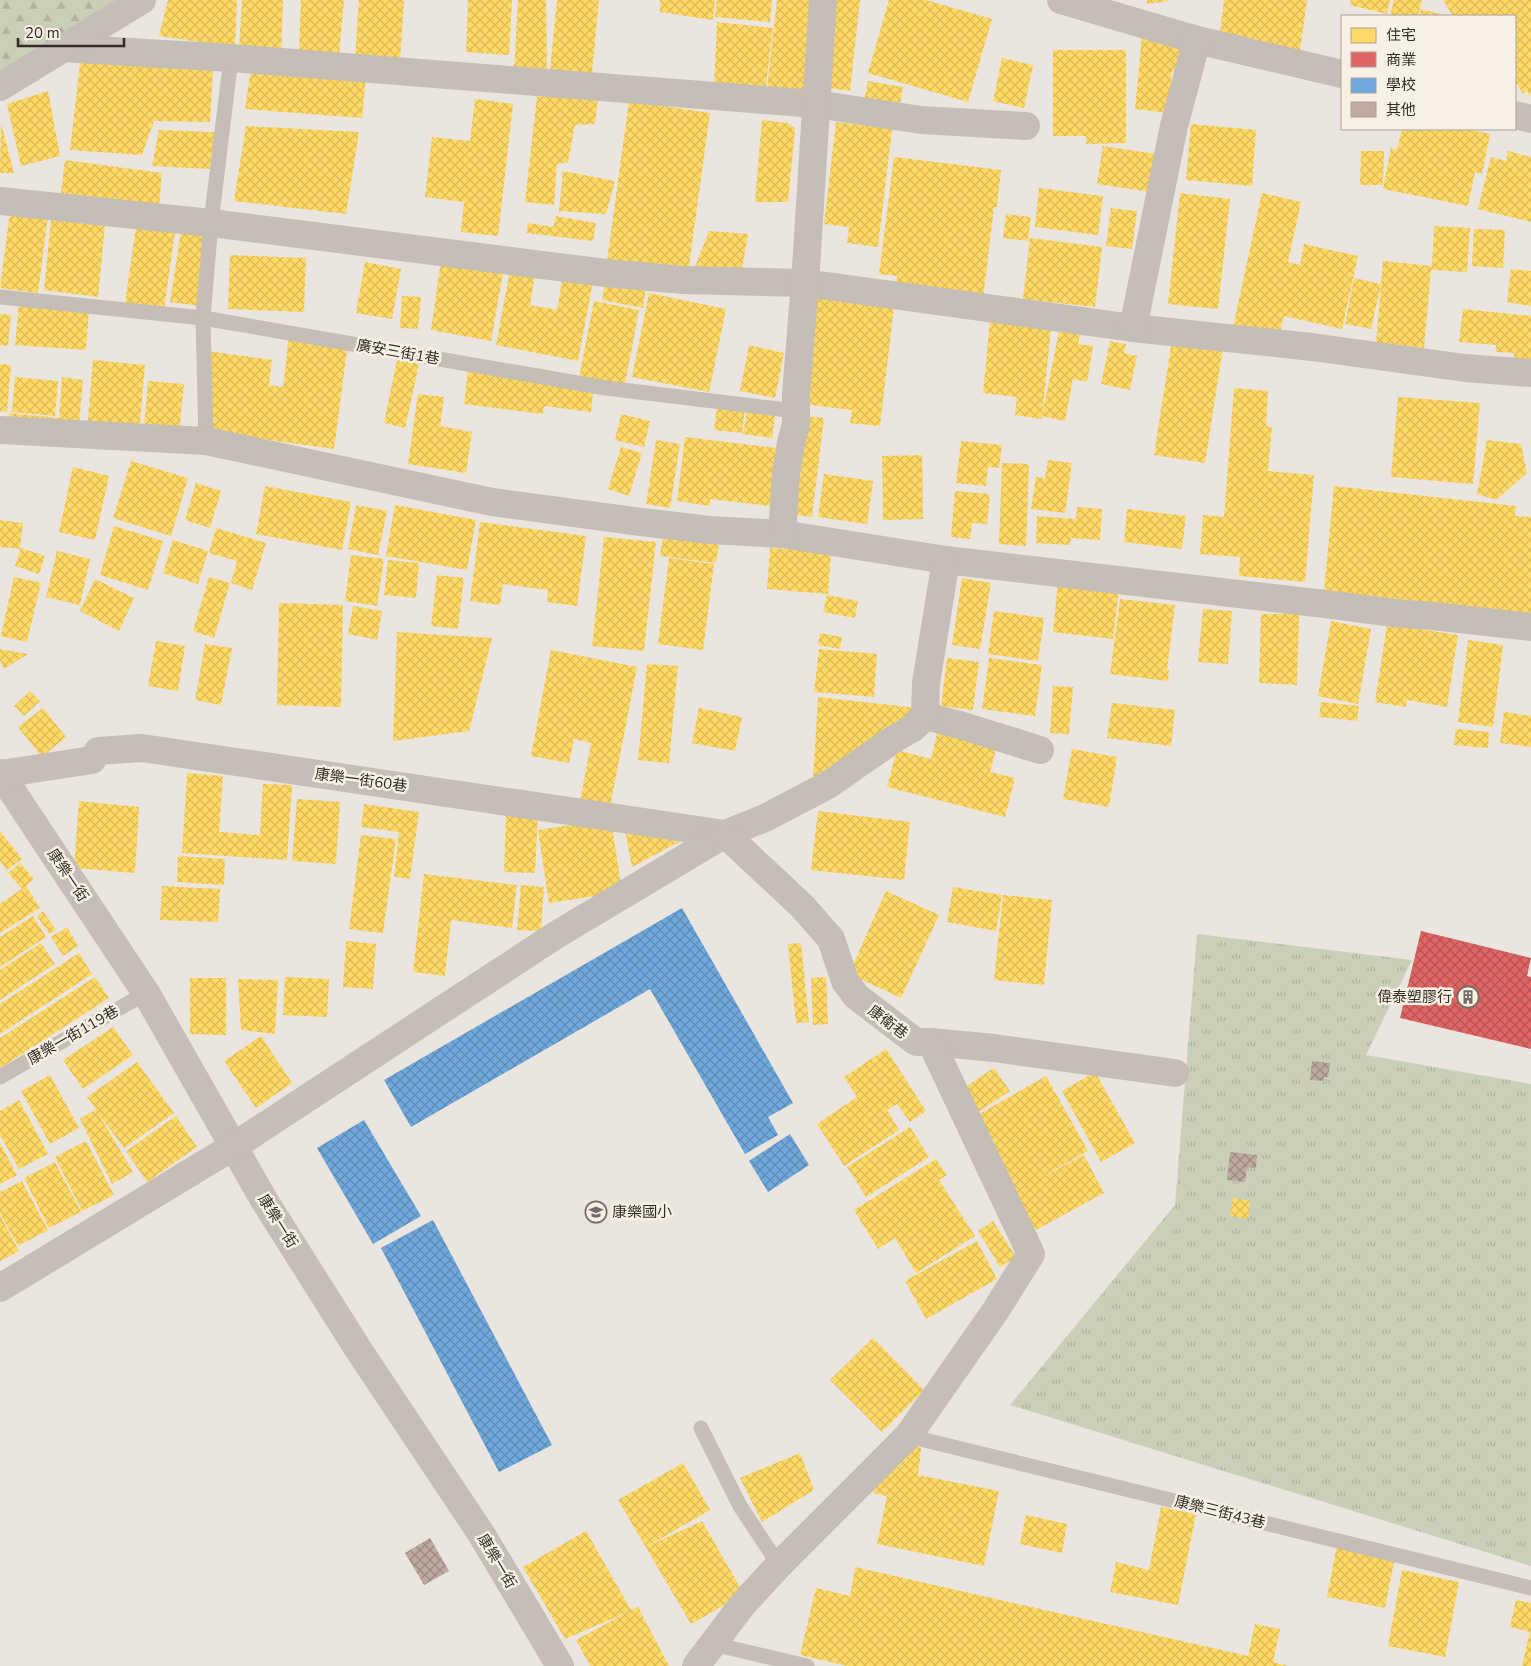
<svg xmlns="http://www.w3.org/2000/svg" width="1531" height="1666" viewBox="0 0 1531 1666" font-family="'Nunito Sans','Noto Sans TC',sans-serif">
	<defs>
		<pattern id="grass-tufts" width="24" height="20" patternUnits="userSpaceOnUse" patternTransform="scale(1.25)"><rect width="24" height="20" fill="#cad0b8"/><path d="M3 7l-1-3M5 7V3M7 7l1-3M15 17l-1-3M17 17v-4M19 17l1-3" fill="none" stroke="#aeb39e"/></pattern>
		<pattern id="forest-firs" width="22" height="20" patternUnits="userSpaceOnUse" patternTransform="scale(1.25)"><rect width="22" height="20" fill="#cad0b8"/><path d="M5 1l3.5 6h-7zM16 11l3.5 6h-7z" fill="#aeb39e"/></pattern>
		<pattern id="homes-cross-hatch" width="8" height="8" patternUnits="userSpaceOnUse" patternTransform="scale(1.25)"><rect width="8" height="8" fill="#ffd966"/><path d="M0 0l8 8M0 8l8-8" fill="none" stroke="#dbba58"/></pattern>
		<pattern id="shops-cross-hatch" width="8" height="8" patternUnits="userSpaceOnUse" patternTransform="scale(1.25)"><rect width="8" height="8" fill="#e06666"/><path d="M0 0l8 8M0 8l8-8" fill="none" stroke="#b65454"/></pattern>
		<pattern id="schools-cross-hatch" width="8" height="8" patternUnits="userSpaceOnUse" patternTransform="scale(1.25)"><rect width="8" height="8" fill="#6fa8dc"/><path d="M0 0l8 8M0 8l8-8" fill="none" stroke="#5c89b2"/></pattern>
		<pattern id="building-cross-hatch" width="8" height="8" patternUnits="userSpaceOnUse" patternTransform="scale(1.25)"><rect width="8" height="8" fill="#beaaa0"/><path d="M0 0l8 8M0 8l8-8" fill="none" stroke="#9b8b82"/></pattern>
	</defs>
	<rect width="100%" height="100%" fill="#eae5de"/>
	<polygon fill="url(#grass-tufts)" points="1197,934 1412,960 1366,1055 1531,1084 1531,1566 1010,1405 1175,1205"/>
	<polygon fill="url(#forest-firs)" points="0,0 135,0 0,82"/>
	<g fill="url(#homes-cross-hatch)">
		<polygon points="168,0 237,0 235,47 159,36"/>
		<polygon points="242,0 283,0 281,56 239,50"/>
		<polygon points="301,0 344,0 339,56 299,51"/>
		<polygon points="359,0 404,0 400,61 355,57"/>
		<polygon points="468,0 512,0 509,55 466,52"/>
		<polygon points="518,0 546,0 547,73 514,71"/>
		<polygon points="557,0 599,0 591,83 549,79"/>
		<polygon points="660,0 715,0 713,20 660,12"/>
		<polygon points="717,0 772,0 770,22 715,17"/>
		<polygon points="777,0 814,0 803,93 767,88"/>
		<polygon points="831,0 860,0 850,91 821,87"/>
		<polygon points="889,0 926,0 992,19 968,102 868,73"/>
		<polygon points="1147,0 1168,0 1168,1 1147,4"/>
		<polygon points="1224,0 1307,0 1300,51 1219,41"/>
		<polygon points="1351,0 1390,0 1387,14 1350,5"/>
		<polygon points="1394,0 1422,0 1418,16 1390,16"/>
		<polygon points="1443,0 1531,0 1531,97 1527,91 1523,94 1517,84 1515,85 1515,16 1453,16"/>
		<polygon points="1421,9 1447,16 1419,16"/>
		<polygon points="717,22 773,28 765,93 714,86"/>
		<polygon points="1142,35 1183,39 1180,71 1172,71 1168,113 1135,109"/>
		<polygon points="1053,50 1126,50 1126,143 1086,144 1086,136 1053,136"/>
		<polygon points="81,56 213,69 210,122 154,121 142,155 70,150"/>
		<polygon points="1002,58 1033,65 1024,108 993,101"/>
		<polygon points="251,68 366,76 362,118 245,109"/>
		<polygon points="868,81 903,87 899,111 863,105"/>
		<polygon points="48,91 60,156 21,166 7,104"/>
		<polygon points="537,96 598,98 595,124 575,125 568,162 557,164 554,205 525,202"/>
		<polygon points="475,99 513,104 498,236 461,232 464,202 425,197 432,137 470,141"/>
		<polygon points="629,101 710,113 688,273 607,261"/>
		<polygon points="762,120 788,123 795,129 788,202 755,202"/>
		<polygon points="836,122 892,129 878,247 847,243 849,227 824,224"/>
		<polygon points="1,123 14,173 0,173"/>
		<polygon points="1191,124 1256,130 1252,186 1186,180"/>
		<polygon points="246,126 359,132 346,214 234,201"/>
		<polygon points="1402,129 1468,129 1490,134 1482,174 1475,172 1468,206 1383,189 1391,148 1397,150"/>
		<polygon points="159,130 215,132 210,169 152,166"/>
		<polygon points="1103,146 1156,154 1151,192 1097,184"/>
		<polygon points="1361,151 1384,151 1383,185 1360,185"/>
		<polygon points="1508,151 1531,157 1531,222 1478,209 1491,157 1506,161"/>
		<polygon points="894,157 1001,170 997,207 994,207 983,299 895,289 897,276 879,274"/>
		<polygon points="65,160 162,173 159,206 61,193"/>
		<polygon points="563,171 615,181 606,214 559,211"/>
		<polygon points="1039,188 1103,196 1098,235 1035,227"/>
		<polygon points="1180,193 1230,199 1218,309 1168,304"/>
		<polygon points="1262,193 1301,202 1288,262 1300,265 1304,244 1358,256 1342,329 1284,316 1279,337 1233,327"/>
		<polygon points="1111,208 1137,211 1132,249 1106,246"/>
		<polygon points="10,211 48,216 38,293 0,288"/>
		<polygon points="1006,214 1031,217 1028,241 1003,238"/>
		<polygon points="556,216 596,223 593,241 527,233 528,223 553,227"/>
		<polygon points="51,220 105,226 98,297 44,290"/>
		<polygon points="136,226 175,232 164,309 125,303"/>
		<polygon points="1434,226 1470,228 1467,272 1431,270 1424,348 1376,343 1383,261 1432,266"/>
		<polygon points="1474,229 1505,230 1503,268 1472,266"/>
		<polygon points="181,231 210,235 200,306 170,302"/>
		<polygon points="709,231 748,234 742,270 695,267"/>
		<polygon points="1030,238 1102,247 1095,307 1023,299"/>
		<polygon points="230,255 306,258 304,312 228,309"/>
		<polygon points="441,261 503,273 491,341 431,330"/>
		<polygon points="365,262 401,269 392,319 356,313"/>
		<polygon points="1511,269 1531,271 1531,306 1507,302"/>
		<polygon points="510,270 535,275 530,305 557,310 563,276 593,282 578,361 496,345"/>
		<polygon points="1354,278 1381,284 1371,329 1345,324"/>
		<polygon points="606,279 646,286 643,308 602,300"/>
		<polygon points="649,293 726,309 709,392 632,377"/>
		<polygon points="402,296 421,297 418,329 400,328"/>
		<polygon points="814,298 894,307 880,426 850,423 852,410 802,404"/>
		<polygon points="594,301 639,310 624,389 594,383 591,412 544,406 543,414 464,404 469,360 549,370 548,375 579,378"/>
		<polygon points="19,304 89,310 86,350 15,345"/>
		<polygon points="1463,309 1531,316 1531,363 1514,362 1514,353 1496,352 1496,345 1459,342"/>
		<polygon points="0,314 11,315 8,346 0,345"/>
		<polygon points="990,321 1051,327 1042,419 1015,415 1017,397 983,393"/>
		<polygon points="1060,326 1081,330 1078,344 1093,346 1087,382 1073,379 1065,421 1042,416"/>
		<polygon points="289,335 348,343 334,449 197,430 207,351 272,360 269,385 283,387"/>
		<polygon points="1172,340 1223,348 1205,463 1154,455"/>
		<polygon points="1110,341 1126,344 1124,353 1137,356 1130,390 1101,384"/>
		<polygon points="749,345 784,353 775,398 740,391"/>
		<polygon points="93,360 145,365 138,446 86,442"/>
		<polygon points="397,360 419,364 405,428 384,423"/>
		<polygon points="0,364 11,365 7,412 0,411"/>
		<polygon points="15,377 58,381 55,416 12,412"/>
		<polygon points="62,377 83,380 78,435 8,428 9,413 59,418"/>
		<polygon points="148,381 184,384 178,445 143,441"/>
		<polygon points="1234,388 1268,391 1266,426 1272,427 1268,471 1314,475 1305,582 1239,576 1240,557 1200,554 1203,515 1224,517"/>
		<polygon points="418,394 444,397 440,426 472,432 466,473 408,464"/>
		<polygon points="1398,397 1480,403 1473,484 1391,477"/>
		<polygon points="717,405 745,409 742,433 714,430"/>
		<polygon points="747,412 775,416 772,438 743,434"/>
		<polygon points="621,414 650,421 644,447 615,440"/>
		<polygon points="798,415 824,418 812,517 785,514"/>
		<polygon points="685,437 777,448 770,506 710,499 710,506 677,501"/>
		<polygon points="656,440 680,444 670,508 646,504"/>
		<polygon points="1487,440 1521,444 1527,473 1496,500 1477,494"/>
		<polygon points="961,441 1002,445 999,468 988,467 986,486 956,483"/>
		<polygon points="621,447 642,453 629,496 608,489"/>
		<polygon points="922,455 923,519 883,520 882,456"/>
		<polygon points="1048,460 1072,463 1065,513 1031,509 1036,477 1045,478"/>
		<polygon points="131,461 188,478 171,536 113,518"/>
		<polygon points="1002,463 1029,464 1026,546 999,544"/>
		<polygon points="73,467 109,476 95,540 59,532"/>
		<polygon points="824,474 873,481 867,524 818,517"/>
		<polygon points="196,483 221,491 210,528 185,520"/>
		<polygon points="265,486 351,502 342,550 256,534"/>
		<polygon points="1334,486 1516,506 1515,516 1531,517 1531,614 1324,591"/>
		<polygon points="955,491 990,494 987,524 972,523 970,539 951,537"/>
		<polygon points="356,505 387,511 378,555 348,549"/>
		<polygon points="395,505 476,520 467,570 386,556"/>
		<polygon points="1077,507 1102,509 1100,540 1071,538 1070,545 1036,543 1037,516 1076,519"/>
		<polygon points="1127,509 1186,516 1182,549 1124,542"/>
		<polygon points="0,520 23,523 20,549 0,547"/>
		<polygon points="480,522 586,536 577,606 547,602 548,590 503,584 500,605 470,601"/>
		<polygon points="114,526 163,541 148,590 100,575"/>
		<polygon points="216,528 266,543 252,590 231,583 237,561 209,553"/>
		<polygon points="663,536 719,543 716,563 660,556"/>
		<polygon points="604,537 656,542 644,651 592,646"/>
		<polygon points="173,540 208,551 198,584 163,573"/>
		<polygon points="21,548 45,556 39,574 15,566"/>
		<polygon points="770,548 831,552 828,594 767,589"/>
		<polygon points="57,551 90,559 80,605 46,597"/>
		<polygon points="351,555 384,559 377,606 345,601"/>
		<polygon points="669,558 714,564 703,650 658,644"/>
		<polygon points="388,560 419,563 416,598 384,595"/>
		<polygon points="437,575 464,578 458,629 431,626"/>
		<polygon points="14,577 41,583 27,642 1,636"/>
		<polygon points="209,577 230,583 214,638 193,631"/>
		<polygon points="962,578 991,583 980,649 952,645"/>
		<polygon points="95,579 134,598 119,631 80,611"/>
		<polygon points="1058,582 1119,589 1113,639 1053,632"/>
		<polygon points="827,595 858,601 855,618 823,612"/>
		<polygon points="1120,599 1175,605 1167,670 1169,670 1168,681 1110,674"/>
		<polygon points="279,603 343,605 341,707 277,705"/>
		<polygon points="353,606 382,611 377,640 348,634"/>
		<polygon points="1203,609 1232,611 1228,664 1198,662"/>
		<polygon points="994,611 1044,618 1038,661 988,654"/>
		<polygon points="1261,614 1299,614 1297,685 1259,683"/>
		<polygon points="1331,621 1371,629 1358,704 1318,696"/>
		<polygon points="1387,624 1458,635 1447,707 1407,700 1406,707 1375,702"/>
		<polygon points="397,632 492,638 469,731 393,741"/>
		<polygon points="820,633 842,637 840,649 818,645"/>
		<polygon points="1468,640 1503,645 1493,727 1458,722"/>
		<polygon points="156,641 185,646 178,691 148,686"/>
		<polygon points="205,644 232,648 221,705 195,700"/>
		<polygon points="0,649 28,654 4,669 0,660"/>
		<polygon points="819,649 877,654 874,697 814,692"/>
		<polygon points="551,650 637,667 610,807 580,802 591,743 574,739 569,763 531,756"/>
		<polygon points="947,658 979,662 973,710 941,706"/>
		<polygon points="989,658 1042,665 1035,716 982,709"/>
		<polygon points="647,664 678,666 669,763 638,760"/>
		<polygon points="1053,686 1073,687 1069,734 1050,733"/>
		<polygon points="30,691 40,701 24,716 14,706"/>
		<polygon points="818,697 917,708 813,780"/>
		<polygon points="1321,702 1359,706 1357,721 1319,717"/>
		<polygon points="1112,703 1175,710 1171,746 1107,738"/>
		<polygon points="43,708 66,737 42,757 18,727"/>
		<polygon points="699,708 742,717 735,751 692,743"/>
		<polygon points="1504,712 1531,716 1531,747 1500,743"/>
		<polygon points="1456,729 1489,732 1488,748 1454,745"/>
		<polygon points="938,730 997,746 990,772 1015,778 1005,817 887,787 897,750 931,759"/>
		<polygon points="1072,749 1117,757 1109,807 1063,799"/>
		<polygon points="187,773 223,776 219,832 260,835 263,784 292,785 287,860 182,853"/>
		<polygon points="297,799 340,802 336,864 292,861"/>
		<polygon points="79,801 139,807 135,873 74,868"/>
		<polygon points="364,804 419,812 410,879 394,877 399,832 361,827"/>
		<polygon points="818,811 910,822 904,880 811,870"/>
		<polygon points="506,812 538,813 535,873 504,872"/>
		<polygon points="611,819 622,892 549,903 538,830"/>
		<polygon points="625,830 692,835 632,867"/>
		<polygon points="0,831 22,859 7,870 0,861"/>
		<polygon points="361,835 396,839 383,933 349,929"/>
		<polygon points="178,856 225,859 224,885 177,882"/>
		<polygon points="20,863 34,879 22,889 8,873"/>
		<polygon points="424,874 517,885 512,928 451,920 445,976 413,972"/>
		<polygon points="521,885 544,887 541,931 517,930"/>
		<polygon points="26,886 40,908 0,933 0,904"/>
		<polygon points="162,886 220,889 218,922 160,920"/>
		<polygon points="953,887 1002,895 996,931 947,922"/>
		<polygon points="886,891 939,915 901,998 849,974"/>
		<polygon points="1003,895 1052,900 1044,985 994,980"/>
		<polygon points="43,911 56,930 49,934 37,916"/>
		<polygon points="33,916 46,937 0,967 0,937"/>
		<polygon points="67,927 78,946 63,956 51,937"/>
		<polygon points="346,941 376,944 373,989 343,987"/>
		<polygon points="41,943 55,964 0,1000 0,970"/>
		<polygon points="801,943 809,1022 796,1023 788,944"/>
		<polygon points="79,953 92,974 0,1034 0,1004"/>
		<polygon points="95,977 109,998 0,1068 0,1038"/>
		<polygon points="285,977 329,979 327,1017 283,1015"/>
		<polygon points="826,977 828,1024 813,1025 811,978"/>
		<polygon points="190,978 226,978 226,1035 190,1034"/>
		<polygon points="238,979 278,980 275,1034 241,1030"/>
		<polygon points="113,1027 133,1055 83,1089 63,1060"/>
		<polygon points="261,1036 292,1083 256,1108 224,1061"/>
		<polygon points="886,1049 926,1111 910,1122 897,1104 887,1110 899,1130 844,1166 817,1124 857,1097 844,1077"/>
		<polygon points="137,1062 174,1113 124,1148 98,1113 133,1172 112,1184 80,1119 96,1109 87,1097"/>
		<polygon points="994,1068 1010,1091 969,1118 954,1094"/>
		<polygon points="1095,1072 1135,1143 1101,1162 1062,1091"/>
		<polygon points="50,1075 79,1128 50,1144 21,1091"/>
		<polygon points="1046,1076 1088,1151 1038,1179 1084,1155 1104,1193 1034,1231 972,1118"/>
		<polygon points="19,1100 48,1154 19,1169 0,1135 0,1111"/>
		<polygon points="176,1116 197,1147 147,1182 126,1151"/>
		<polygon points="910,1127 929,1157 866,1197 847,1167"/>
		<polygon points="86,1141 114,1195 82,1211 55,1157"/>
		<polygon points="0,1143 17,1175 0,1184"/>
		<polygon points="936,1159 947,1175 939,1180 975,1236 916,1273 895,1238 878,1249 854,1210"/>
		<polygon points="55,1162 81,1212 49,1228 24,1178"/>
		<polygon points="22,1181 48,1230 18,1246 0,1213 0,1192"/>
		<polygon points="1233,1198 1250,1201 1248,1219 1230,1216"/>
		<polygon points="0,1215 19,1251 0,1261"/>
		<polygon points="993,1221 1016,1257 1000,1267 978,1231"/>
		<polygon points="977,1241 997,1279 926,1319 905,1281"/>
		<polygon points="873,1338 924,1390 882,1432 830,1380"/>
		<polygon points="909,1445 921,1448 918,1475 999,1491 984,1566 877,1544 887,1496 873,1493 893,1451"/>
		<polygon points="800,1453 814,1490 762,1522 740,1478"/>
		<polygon points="683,1463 710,1510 648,1546 702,1521 744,1594 691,1624 618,1500"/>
		<polygon points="1161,1507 1196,1514 1178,1605 1110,1592 1116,1562 1149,1570"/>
		<polygon points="1026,1515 1067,1524 1062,1553 1020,1544"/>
		<polygon points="586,1531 631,1610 638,1607 669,1666 590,1666 576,1640 628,1612 565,1639 523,1567"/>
		<polygon points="1337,1545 1395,1557 1385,1608 1327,1597"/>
		<polygon points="855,1567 1248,1656 1255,1624 1280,1629 1273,1662 1288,1666 848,1666 800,1655 816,1588 850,1596"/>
		<polygon points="1402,1570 1459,1582 1445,1657 1388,1646"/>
		<polygon points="1516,1600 1531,1603 1531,1666 1522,1666 1530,1632 1510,1627"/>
	</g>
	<polygon fill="url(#shops-cross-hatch)" points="1421,931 1531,958 1527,976 1531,977 1531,1049 1400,1018"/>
	<g fill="url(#schools-cross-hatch)">
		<polygon points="682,908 793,1103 768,1117 778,1135 745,1154 650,989 411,1127 384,1080"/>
		<polygon points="364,1120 421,1216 373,1244 317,1148"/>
		<polygon points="790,1134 809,1165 768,1192 749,1161"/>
		<polygon points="433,1220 552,1445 499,1472 381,1248"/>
	</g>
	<g fill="url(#building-cross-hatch)">
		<polygon points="1312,1061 1330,1063 1328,1077 1324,1077 1324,1081 1310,1080"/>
		<polygon points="1230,1152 1257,1155 1256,1168 1247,1167 1245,1182 1227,1180"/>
		<polygon points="430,1538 449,1571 424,1585 405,1553"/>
	</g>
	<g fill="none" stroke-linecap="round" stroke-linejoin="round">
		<g stroke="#c4beb7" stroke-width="15">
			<polyline points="0,297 203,318 606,388 795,411"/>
			<polyline points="206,441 203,318 211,223 231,58"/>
			<polyline points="0,1077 146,993"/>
			<polyline points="701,1428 740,1506 779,1565"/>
			<polyline points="908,1436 1531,1588"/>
			<polyline points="713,1644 807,1666"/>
		</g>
		<g stroke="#c4beb7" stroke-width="28">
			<polyline points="1061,0 1197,40 1342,74"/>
			<polyline points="62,48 231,58 816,104 921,120 1026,126"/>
			<polyline points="0,87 142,0"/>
			<polyline points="1515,115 1531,119"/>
			<polyline points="0,201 211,223 606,273 683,280 805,283 1133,328 1312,347 1465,368 1531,373"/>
			<polyline points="1133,328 1174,126 1197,40"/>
			<polyline points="0,430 206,441 492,502 641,522 710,530 782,534 946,560 1325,604 1394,613 1433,616 1531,627"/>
			<polyline points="782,534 786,474 791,443 796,424 796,394 805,283 823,0"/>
			<polyline points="925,716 960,725 1040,750"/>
			<polyline points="0,773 146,993 264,1200 358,1349 482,1535 560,1666"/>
			<polyline points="1,774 92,760 98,751 142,748 725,834"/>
			<polyline points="931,1042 994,1048 1175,1073"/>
			<polyline points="0,1288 234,1146 556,935 725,834 765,818 828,785 894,739 913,728 925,716 926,683 946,560"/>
			<polyline points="696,1666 743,1604 779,1565 908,1436 996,1310 1031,1254 931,1042 916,1042 856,996 845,981 831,939 802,906 725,834"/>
		</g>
	</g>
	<defs>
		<g id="building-ring" transform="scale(1.125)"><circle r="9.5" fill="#f8f0e4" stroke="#746c66" stroke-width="1.5"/><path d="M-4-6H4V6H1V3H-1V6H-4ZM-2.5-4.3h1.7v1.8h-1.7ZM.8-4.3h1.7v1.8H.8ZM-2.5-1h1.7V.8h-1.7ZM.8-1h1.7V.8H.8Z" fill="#746c66"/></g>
		<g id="school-ring" transform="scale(1.125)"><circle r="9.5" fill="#f8f0e4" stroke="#746c66" stroke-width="1.5"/><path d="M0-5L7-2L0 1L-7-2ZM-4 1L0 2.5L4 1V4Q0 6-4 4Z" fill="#746c66"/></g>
	</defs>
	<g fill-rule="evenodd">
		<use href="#building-ring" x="1468" y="997"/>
		<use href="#school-ring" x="596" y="1212"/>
	</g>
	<g text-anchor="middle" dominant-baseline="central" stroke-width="5" stroke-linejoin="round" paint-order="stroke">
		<g font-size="15" fill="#342b26" stroke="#f8f0e4">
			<text transform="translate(398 352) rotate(10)">廣安三街1巷</text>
			<text transform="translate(361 780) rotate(8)">康樂一街60巷</text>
			<text transform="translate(68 875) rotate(56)">康樂一街</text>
			<text transform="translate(888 1022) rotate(37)">康衛巷</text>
			<text transform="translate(73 1035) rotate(-30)">康樂一街119巷</text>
			<text transform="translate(278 1221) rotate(58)">康樂一街</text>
			<text transform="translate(1220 1512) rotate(14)">康樂三街43巷</text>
			<text transform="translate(497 1561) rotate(59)">康樂一街</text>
		</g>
		<g font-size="15" fill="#342b26" stroke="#f8f0e4" text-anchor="end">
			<text x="1452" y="997">偉泰塑膠行</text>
			<text x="612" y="1212" text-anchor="start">康樂國小</text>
		</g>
	</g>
	<rect x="1341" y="15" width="175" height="115" fill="#f8f0e4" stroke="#aaa198"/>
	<rect x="1351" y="28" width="25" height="15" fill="#ffd966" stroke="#aaa198"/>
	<text x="1386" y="40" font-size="15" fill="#342b26">住宅</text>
	<rect x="1351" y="52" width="25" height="15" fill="#e06666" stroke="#aaa198"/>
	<text x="1386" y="65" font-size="15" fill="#342b26">商業</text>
	<rect x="1351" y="78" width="25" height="15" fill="#6fa8dc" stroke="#aaa198"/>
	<text x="1386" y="90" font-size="15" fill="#342b26">學校</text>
	<rect x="1351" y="102" width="25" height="15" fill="#beaaa0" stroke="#aaa198"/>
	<text x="1386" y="115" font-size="15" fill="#342b26">其他</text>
	<path d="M18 38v8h106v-8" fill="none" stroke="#342b26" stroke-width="2.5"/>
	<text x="25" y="38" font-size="15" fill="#342b26" stroke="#f8f0e4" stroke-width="4" paint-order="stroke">20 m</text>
</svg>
